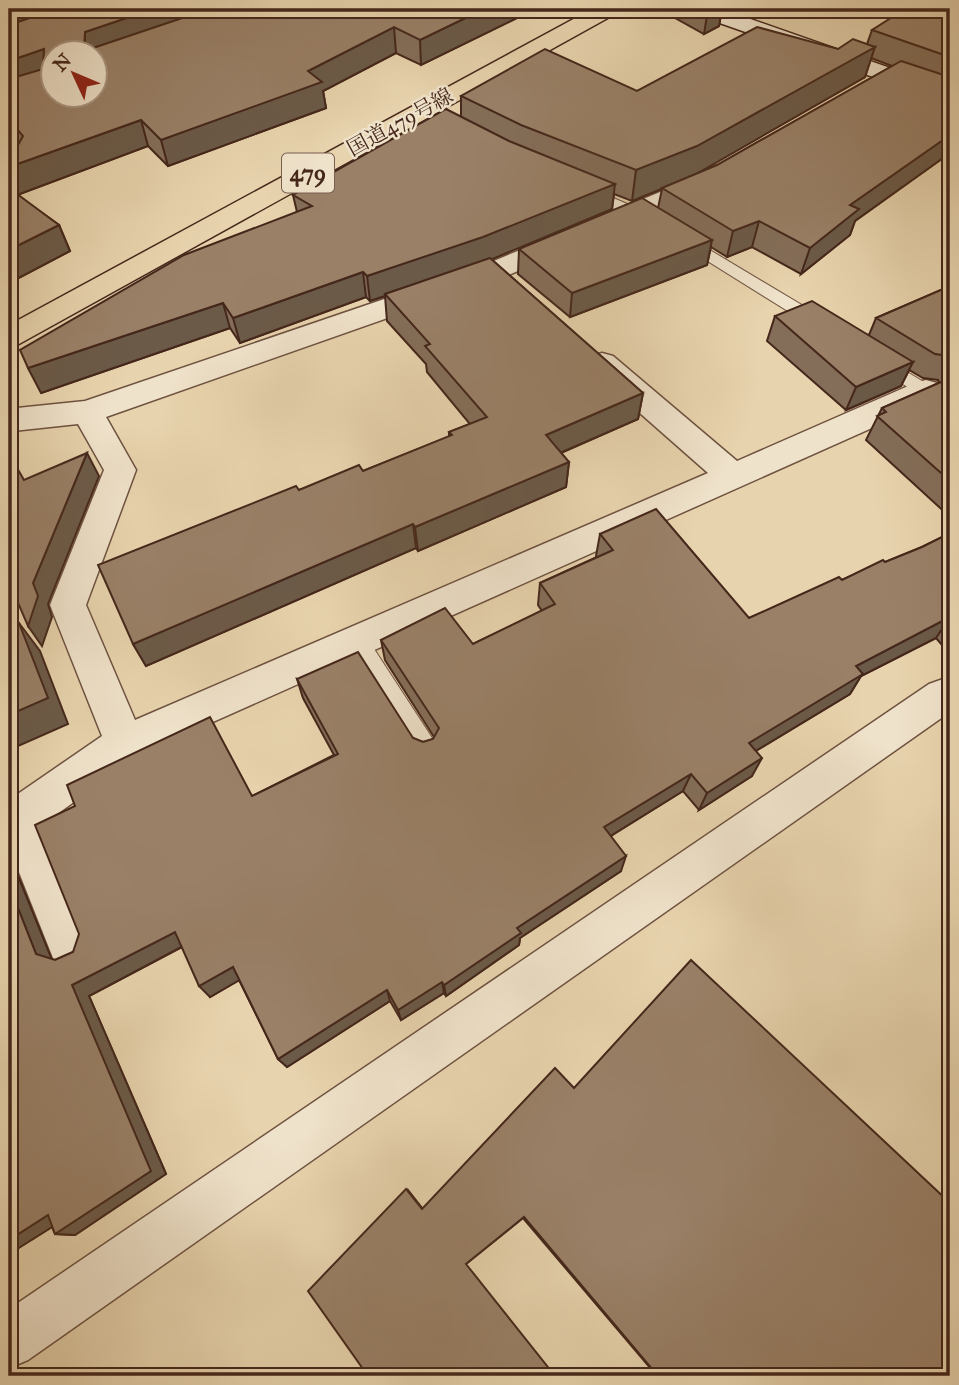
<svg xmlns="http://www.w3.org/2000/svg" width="959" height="1385" viewBox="0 0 959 1385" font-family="'IM FELL Great Primer','Noto Serif JP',serif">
	<rect width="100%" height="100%" fill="#e7d3ad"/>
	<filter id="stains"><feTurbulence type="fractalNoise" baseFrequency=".00286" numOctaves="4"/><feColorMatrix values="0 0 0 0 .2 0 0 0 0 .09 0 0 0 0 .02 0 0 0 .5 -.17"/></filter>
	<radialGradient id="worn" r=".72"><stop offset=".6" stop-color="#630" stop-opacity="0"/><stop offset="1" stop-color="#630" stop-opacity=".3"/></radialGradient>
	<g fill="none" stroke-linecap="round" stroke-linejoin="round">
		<g stroke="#6e5240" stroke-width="2">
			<g id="lane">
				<polygon points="586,186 657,217 659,220 657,223 645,223 581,194 578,191 581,188"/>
				<polygon points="683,234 827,320 830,324 821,330 815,328 677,242 675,239"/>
				<polygon points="879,355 932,387 950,401 950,417 943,416 920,395 873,365 870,361 873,357"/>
				<polygon points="357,632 365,635 434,741 438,748 434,755 426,758 418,755 349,647 346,641 349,635"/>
			</g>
		</g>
		<g stroke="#6e5240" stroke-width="3">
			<g id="street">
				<polygon points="706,173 715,176 719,181 715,186 504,277 106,417 136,470 86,605 135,720 708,473 591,370 587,363 591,356 602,353 613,356 737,461 915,383 926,380 937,383 941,391 937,399 139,755 42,825 93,947 87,963 71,969 55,963 9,847 9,800 102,736 50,605 104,470 78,424 13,431 9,430 9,406 17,408 85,401 484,265"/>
				<polygon points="943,679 950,680 950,712 28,1360 9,1368 9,1309 929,684"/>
			</g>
		</g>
		<g stroke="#45271b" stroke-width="3">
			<polygon id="secondary" points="691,9 722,9 950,89 950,104 694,14"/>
		</g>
		<g stroke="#45271b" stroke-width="3">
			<polygon id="highway" points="592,9 618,9 615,14 19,344 9,347 9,325"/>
		</g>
		<use href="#lane" fill="#efe2ca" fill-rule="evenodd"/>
		<use href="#street" fill="#efe2ca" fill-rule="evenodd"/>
		<use href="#secondary" fill="#efe2ca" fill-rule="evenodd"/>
		<use href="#highway" fill="#e7d3ad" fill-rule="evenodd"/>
	</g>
	<g fill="#846e59" stroke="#45271b" stroke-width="2" fill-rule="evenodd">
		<polygon points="9,9 535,9 421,65 396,53 323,91 326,108 168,166 148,146 17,195 59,225 70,251 9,283"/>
		<polygon points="659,9 722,9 719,26 704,34"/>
		<polygon points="729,9 748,9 741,13"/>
		<path d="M950 9V153L855 221 850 235 801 274 752 247 727 257 711 247 707 265 570 317 518 274 519 249 658 208 662 189 632 201 614 194 612 209 491 259 643 393 638 419 561 453 569 462 566 487 418 551 416 548 146 666 133 644 299 490 363 471 449 437V432L470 424 427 372 426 364 387 321 385 296 370 301 366 297 240 343 230 328 41 393 297 212 293 195 461 117V96L637 91 838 49 867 44 872 30ZM871 58 892 66 717 165 695 174 865 77Z"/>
		<polygon points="950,286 950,517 866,440 882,408 939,383 938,380 923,378 909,370 901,386 846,410 767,341 775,316 869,335 876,318"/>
		<polygon points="950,533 950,654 936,638 861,676 850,694 756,751 752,776 699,810 683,791 611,836 621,871 520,938 519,945 446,996 444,993 401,1020 390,1001 287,1067 278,1059 239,980 210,997 182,947 89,996 166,1174 75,1235 55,1234 52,1227 9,1254 9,859 12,861 51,959 55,960 73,952 252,796 334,755 303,698 297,679 413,738 423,742 433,739 434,737 385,660 381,640 473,644 542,611 538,605 540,583 597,557 596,556 600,534 749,618 922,547"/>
		<polygon points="574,1088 950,1376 657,1376 523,1218 466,1264 368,1376 408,1190 423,1209"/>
	</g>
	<g fill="#6b5a48" stroke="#45271b" stroke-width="2">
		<polygon points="9,9 81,9 9,35"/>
		<polygon points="153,9 227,9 84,52 85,32"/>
		<polygon points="484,9 535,9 421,65 420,40"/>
		<polygon points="708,9 722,9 719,26 704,34"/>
		<polygon points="394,27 396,53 323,91 326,108 168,166 161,140 308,71"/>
		<polygon points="875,47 865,77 691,177 632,201 636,170"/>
		<polygon points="44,49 52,72 9,90 9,61"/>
		<polygon points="141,120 148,146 9,198 9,167"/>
		<polygon points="9,127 20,154 9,156"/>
		<polygon points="950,135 950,153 855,221 850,235 801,274 810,248 850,205"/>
		<polygon points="615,184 612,209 483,263 385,294 385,296 370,301 367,276"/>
		<polygon points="759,221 752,247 727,257 733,231"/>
		<polygon points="59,225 70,251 9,283 9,250"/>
		<polygon points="712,240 707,265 570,317 572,293"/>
		<polygon points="363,272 366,297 240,343 233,318"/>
		<polygon points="223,303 230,328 41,393 28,368"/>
		<polygon points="913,362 901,386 846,410 856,387"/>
		<polygon points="643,393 638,419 544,460 546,435"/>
		<polygon points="87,453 99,476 48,604 52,617 42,646 28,626 33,583"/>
		<polygon points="569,462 566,487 418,551 415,527"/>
		<polygon points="413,524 416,548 146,666 133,644"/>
		<polygon points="950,617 936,638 861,676 850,694 739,761 749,743 856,666"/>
		<polygon points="19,623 40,651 68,724 9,750 9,715"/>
		<polygon points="762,758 752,776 699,810 707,793"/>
		<polygon points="691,774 683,791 599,843 604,827"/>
		<polygon points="626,856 621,871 520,938 519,945 446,996 444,985 517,928"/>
		<polygon points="9,859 12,861 54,965 36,954 9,885"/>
		<polygon points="175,932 187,944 89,996 166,1174 75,1235 55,1234 72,985"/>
		<polygon points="233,967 243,978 210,997 199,986"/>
		<polygon points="442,982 444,993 401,1020 398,1010"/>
		<polygon points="387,990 390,1001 287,1067 278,1059"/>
		<polygon points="48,1215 68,1217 9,1254 9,1240"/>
	</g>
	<g fill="#998067" stroke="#45271b" stroke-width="2" fill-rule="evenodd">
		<path d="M56 9H153L85 32 84 51 209 9H484L420 40 394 27 308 71 322 82 161 140 141 120 9 167V148L18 145 23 136 18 130 9 127V79L43 69 44 49 9 61V25ZM52 52H94V94H52Z"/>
		<polygon points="905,9 950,9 950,57 872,30"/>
		<polygon points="757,27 838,49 853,39 875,47 697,146 636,170 521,125 461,96 545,49 637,91"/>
		<polygon points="901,61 950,77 950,135 850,205 859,209 810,248 759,221 733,231 662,188 717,165"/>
		<polygon points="446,109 509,141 615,184 483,237 367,276 363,272 233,318 223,303 28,368 20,350 184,255 312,206 293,195"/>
		<polygon points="9,188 59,225 9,250"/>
		<polygon points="642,198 712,240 572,293 519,249"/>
		<polygon points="490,258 643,393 546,435 569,462 415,527 413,524 133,644 98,565 296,486 299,490 359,465 363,471 452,435 449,432 487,417 425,346 430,344 385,294"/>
		<polygon points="950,286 950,356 935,354 876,318"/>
		<polygon points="812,301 913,362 856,387 775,316"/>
		<polygon points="941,382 950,390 950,481 877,416 886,412 882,408"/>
		<polygon points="87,453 33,583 38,596 28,626 9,582 9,454 24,480"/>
		<polygon points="656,509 749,618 839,577 842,580 883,560 885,562 922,547 950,533 950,617 856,666 863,674 749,743 762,758 707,793 691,774 604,827 626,856 517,928 521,933 444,985 442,982 398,1010 387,990 278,1059 233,967 199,986 175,932 72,985 151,1171 55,1234 48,1215 9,1240 9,885 36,954 55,960 73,952 79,934 35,825 75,806 67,785 210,717 252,796 338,754 297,679 358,652 413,738 423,742 433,739 439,728 381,640 445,608 473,644 555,604 540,583 613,550 600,534"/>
		<polygon points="19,623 48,698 9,715 9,627"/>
		<polygon points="691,960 950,1203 950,1376 658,1376 524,1217 466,1264 555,1376 368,1376 308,1291 406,1189 422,1209 555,1068 574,1088"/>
	</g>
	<g text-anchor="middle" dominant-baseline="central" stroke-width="5" stroke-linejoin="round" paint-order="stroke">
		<g font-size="21" fill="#45271b" stroke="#efe2ca">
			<text transform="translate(400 122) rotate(-29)">国道479号線</text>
		</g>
		<rect fill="#efe2ca" stroke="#785f50" stroke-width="2" x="282" y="153.5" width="52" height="39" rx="5"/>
		<g font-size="23" font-weight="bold" fill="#45271b">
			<text x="308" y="173">479</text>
		</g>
	</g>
	<rect width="959" height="1385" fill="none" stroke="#e7d3ad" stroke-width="35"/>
	<rect x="10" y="10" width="938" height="1364" fill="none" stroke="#45271b" stroke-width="3.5"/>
	<rect x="18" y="18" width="924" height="1350" fill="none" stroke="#45271b" stroke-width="2"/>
	<g transform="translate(74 74) rotate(314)"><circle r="33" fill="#efe2ca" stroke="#ab9784" stroke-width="2"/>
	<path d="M0-5L12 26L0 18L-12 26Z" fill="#8f2418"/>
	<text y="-10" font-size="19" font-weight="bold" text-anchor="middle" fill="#45271b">N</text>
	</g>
	<rect width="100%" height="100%" filter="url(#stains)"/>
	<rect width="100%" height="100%" fill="url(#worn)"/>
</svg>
